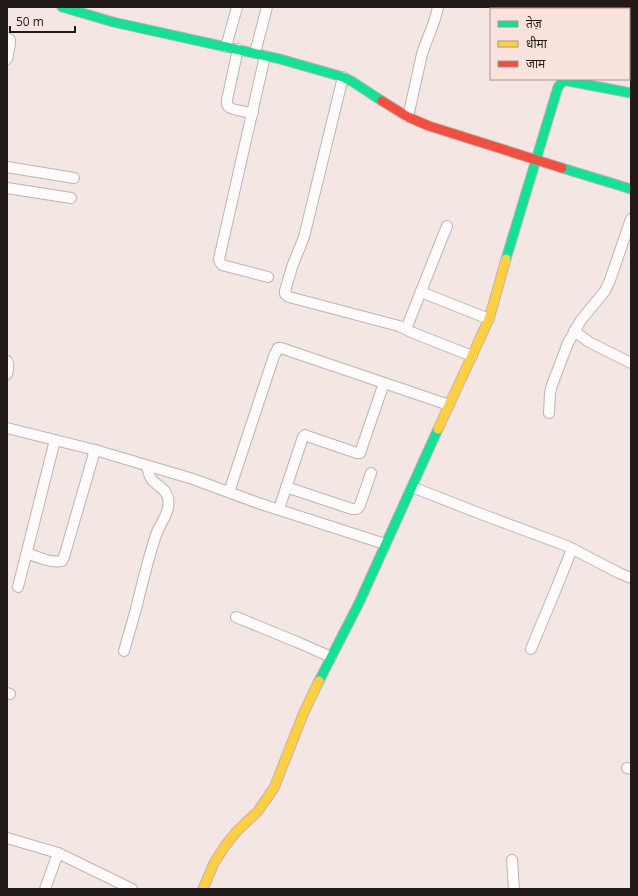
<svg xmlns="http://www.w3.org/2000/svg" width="638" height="896" viewBox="0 0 638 896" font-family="'Open Sans','Noto Sans Devanagari',sans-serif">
	<rect width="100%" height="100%" fill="#f4e7e3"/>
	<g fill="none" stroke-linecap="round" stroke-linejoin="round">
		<g stroke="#beb4b1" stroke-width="12">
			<g id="street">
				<polyline points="7,38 10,40 10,44 7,59"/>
				<polyline points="226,47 237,7"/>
				<path d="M238 49 227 100C227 103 226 105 229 107 232 110 247 112 253 113"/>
				<polyline points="255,53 267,7"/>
				<path d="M265 56C250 124 234 191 219 259L220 262 222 265 268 277"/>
				<polyline points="343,77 304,237 292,267 285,291 285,294 289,297 399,326 411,332 472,356"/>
				<path d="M408 117 422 54C427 38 435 24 438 7"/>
				<polyline points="7,167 74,178"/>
				<polyline points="7,188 71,198"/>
				<polyline points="421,292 489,319"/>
				<polyline points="406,329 447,226"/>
				<polyline points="574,331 589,342 631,363"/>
				<path d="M7 361C10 365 8 370 7 374"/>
				<polyline points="549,413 550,393 552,385 568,343 581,320 605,291 610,280 631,219"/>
				<polyline points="7,428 95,450 193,479 258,503 385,544"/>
				<polyline points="286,487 352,509 357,509 360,505 371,473"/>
				<polyline points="412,487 481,514 567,546 619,573 631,578"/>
				<polyline points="229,492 274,356 278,348 281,348 449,405"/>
				<polyline points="279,509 303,437 305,435 307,436 357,453 360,453 384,383"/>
				<path d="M27 553C37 557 50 563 62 561L64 557 95 450"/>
				<polyline points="18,587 55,440"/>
				<polyline points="236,617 297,642 331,657"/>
				<polyline points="531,649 556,589 572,549"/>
				<path d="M124 651C128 637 132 623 136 609 142 584 148 559 156 535 160 523 171 512 168 498 166 489 158 486 152 480 149 476 148 470 147 466"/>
				<polyline points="7,693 10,694"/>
				<polyline points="627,768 631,769"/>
				<polyline points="7,838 58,853 132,889"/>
				<polyline points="512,860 514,889"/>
				<polyline points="45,889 58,853"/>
			</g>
		</g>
		<g stroke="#beb4b1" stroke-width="11">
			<g id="fast">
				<polyline points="62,7 113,22 280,59 343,77 353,82 382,101"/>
				<polyline points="562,168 631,189"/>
				<polyline points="506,259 558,87 563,81 568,81 631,93"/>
				<polyline points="319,681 359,603 438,429"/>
			</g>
		</g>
		<g stroke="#beb4b1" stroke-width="11">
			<g id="slow">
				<polyline points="438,429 489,319 506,259"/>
				<polyline points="203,889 214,863 225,846 236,832 258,811 274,788 304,712 319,681"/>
			</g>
		</g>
		<g stroke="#beb4b1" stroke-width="11">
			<polyline id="jam" points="382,101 408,117 429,126 562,168"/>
		</g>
		<use href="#street" stroke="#fdfbfb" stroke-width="10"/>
		<use href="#fast" stroke="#16e098" stroke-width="9"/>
		<use href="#slow" stroke="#ffcf43" stroke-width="9"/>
		<use href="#jam" stroke="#f24e42" stroke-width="9"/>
	</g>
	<rect width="638" height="896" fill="none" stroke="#221a18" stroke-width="16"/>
	<rect x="490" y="8" width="140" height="72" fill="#fae3dd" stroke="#a4938e"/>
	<rect x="498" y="21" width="20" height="6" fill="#16e098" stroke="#a4938e"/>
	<text x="526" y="28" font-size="12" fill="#221a18">तेज़</text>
	<rect x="498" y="41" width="20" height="6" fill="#ffcf43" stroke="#a4938e"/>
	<text x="526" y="48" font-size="12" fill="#221a18">धीमा</text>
	<rect x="498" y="61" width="20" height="6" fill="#f24e42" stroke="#a4938e"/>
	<text x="526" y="68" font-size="12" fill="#221a18">जाम</text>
	<path d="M10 26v6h65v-6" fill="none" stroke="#221a18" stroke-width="2"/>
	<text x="16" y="26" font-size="12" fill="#221a18" stroke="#fae3dd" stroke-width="3" paint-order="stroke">50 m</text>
</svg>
